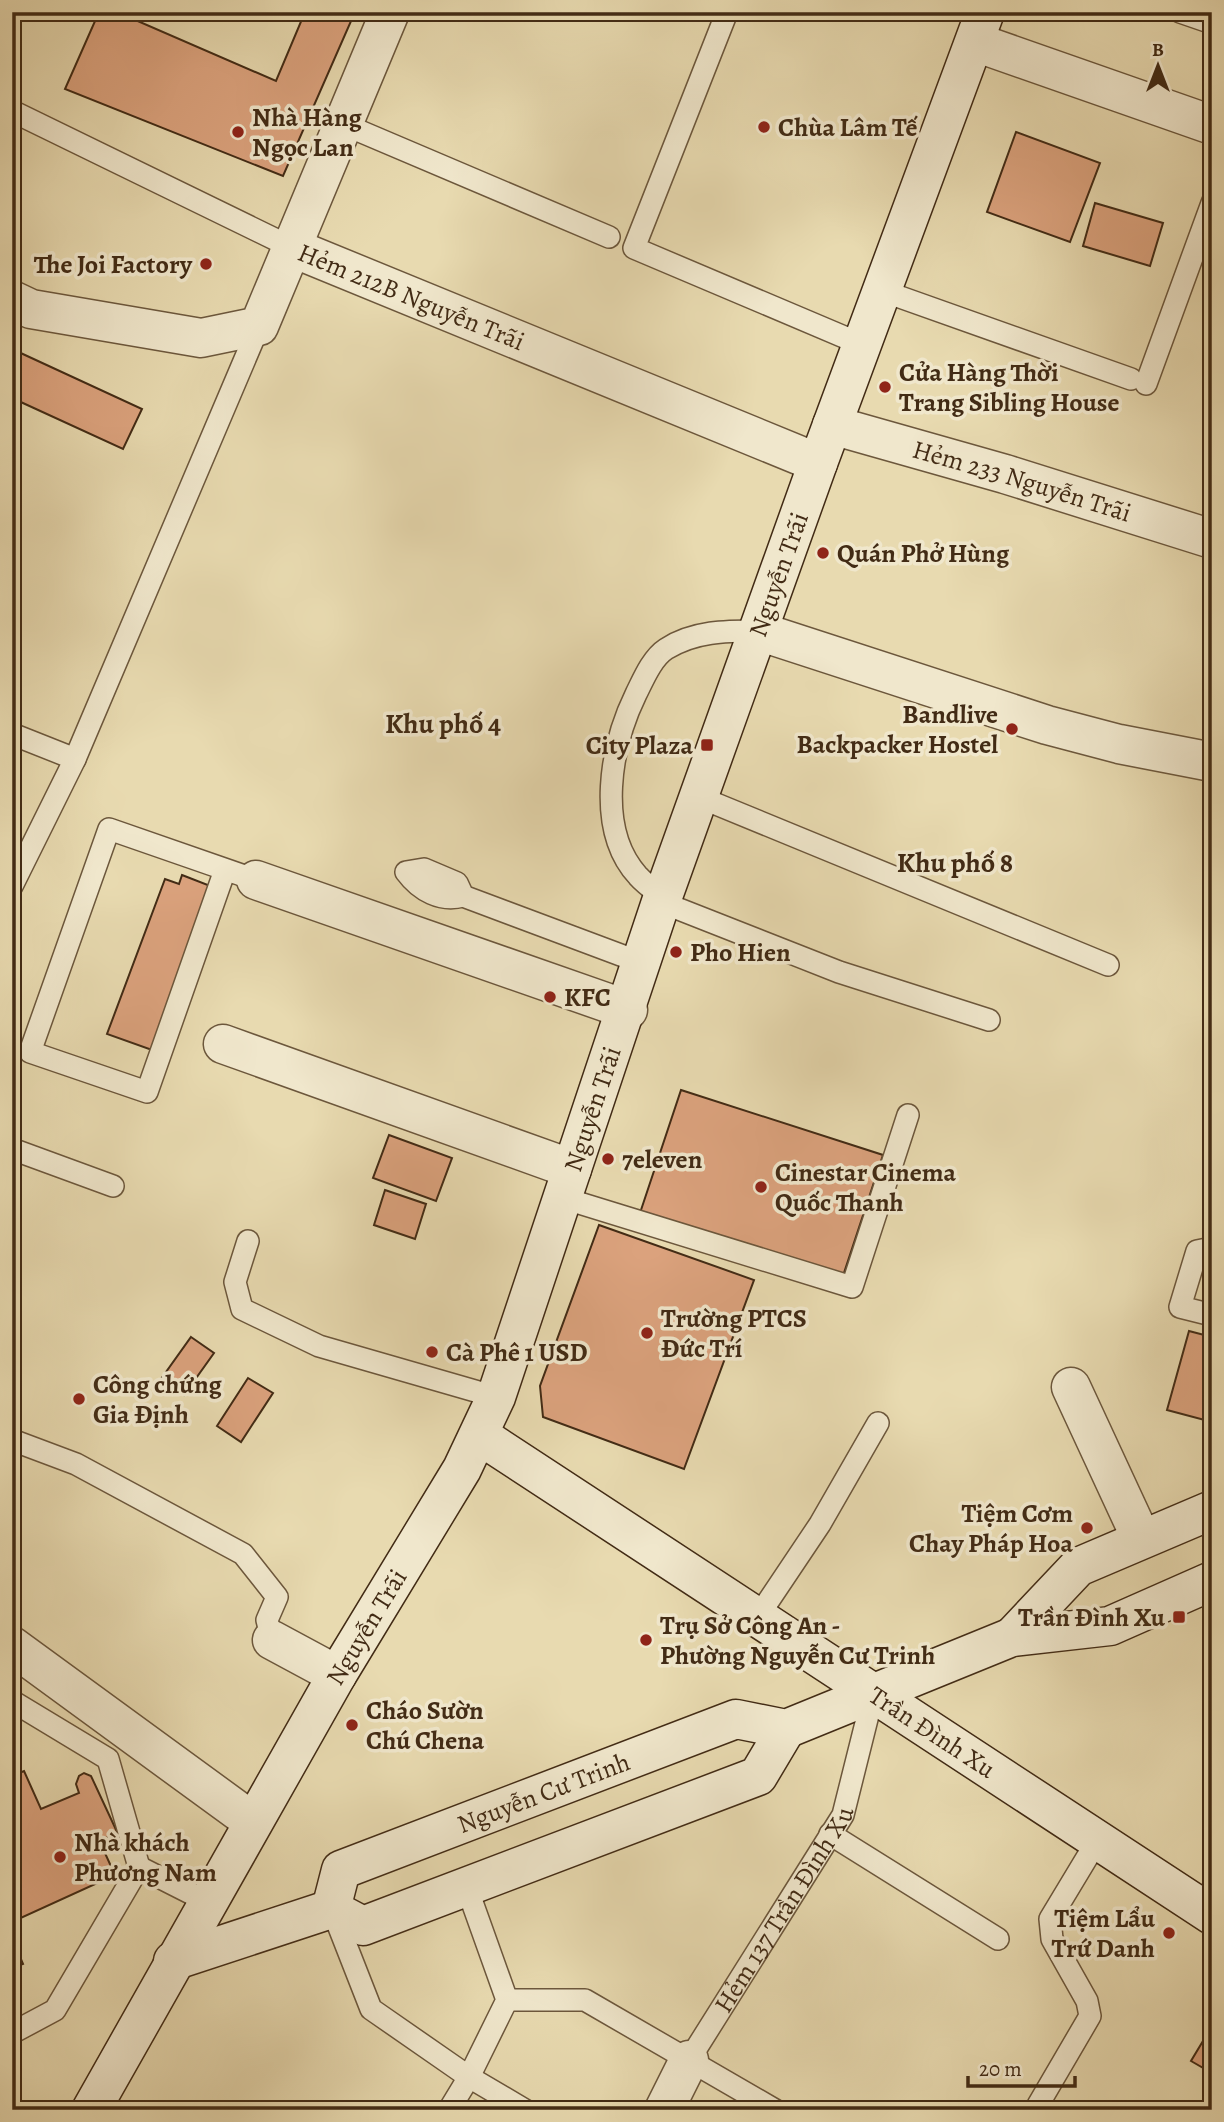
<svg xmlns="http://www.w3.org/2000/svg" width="1224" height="2122" viewBox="0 0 1224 2122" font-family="Alegreya,serif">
	<rect width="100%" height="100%" fill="#e8dab0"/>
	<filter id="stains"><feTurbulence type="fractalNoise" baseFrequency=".00286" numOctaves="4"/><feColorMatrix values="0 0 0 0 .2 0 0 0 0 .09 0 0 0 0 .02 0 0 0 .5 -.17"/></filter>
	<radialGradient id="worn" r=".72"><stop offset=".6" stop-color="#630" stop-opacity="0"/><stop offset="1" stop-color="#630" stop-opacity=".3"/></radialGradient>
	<g fill="#dba27d" stroke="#422b15" stroke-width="2">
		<polygon points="99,12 117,12 276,81 305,12 355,12 283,176 65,89"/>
		<polygon points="1016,132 1100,163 1070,242 987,212"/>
		<polygon points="1095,203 1163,223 1150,266 1083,246"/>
		<polygon points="12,349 142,409 123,449 12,398"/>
		<polygon points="182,875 213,887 152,1050 107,1034 165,879 179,884"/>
		<polygon points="681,1090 883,1155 840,1285 638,1219"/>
		<polygon points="389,1135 452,1158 436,1201 373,1178"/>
		<polygon points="385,1190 426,1204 415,1239 374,1225"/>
		<polygon points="599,1225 754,1280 684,1469 543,1417 540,1386"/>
		<polygon points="1189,1331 1212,1337 1212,1422 1167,1410"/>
		<polygon points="191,1337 214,1353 184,1395 161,1379"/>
		<polygon points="248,1378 273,1393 241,1442 217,1426"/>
		<polygon points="24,1771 41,1809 79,1793 76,1784 79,1776 84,1773 91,1776 118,1834 99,1840 115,1875 12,1922 12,1776"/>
		<polygon points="12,1938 23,1964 12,1968"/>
		<polygon points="1212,2026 1212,2073 1191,2061"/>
	</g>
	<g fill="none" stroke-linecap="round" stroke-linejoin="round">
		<g stroke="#6c573c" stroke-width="24">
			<g id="lane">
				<polyline points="727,12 634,248 863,345"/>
				<polyline points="1180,12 1212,23"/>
				<polyline points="12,111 293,248"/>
				<polyline points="343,124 609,237"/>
				<polyline points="883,291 1131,379"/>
				<polyline points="1146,384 1212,203"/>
				<polyline points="12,734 75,759"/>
				<polyline points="699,797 1108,965"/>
				<polyline points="225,870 147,1092 30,1052 109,829 256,880"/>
				<polyline points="12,886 75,759 259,326"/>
				<path d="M463 896 457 883 424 869 406 872C420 891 441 902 463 896L642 963"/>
				<path d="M663 897C655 891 645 884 638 876 595 829 611 745 636 694 643 680 652 658 666 649 694 631 726 631 758 631"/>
				<polyline points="661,902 839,972 989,1020"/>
				<polyline points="12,1149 113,1186"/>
				<polyline points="563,1198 852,1287 908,1115"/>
				<polyline points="248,1241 235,1282 242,1309 319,1346 496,1397"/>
				<polyline points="1212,1248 1197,1251 1180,1307 1212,1315"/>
				<polyline points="12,1440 76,1464 243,1554 277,1597 267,1620 272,1640"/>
				<polyline points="757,1618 820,1524 878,1423"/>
				<polyline points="12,1701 108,1759 139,1867 55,2010 12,2033"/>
				<polyline points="830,1834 998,1939"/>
				<polyline points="139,1867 208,1902"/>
				<polyline points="333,1912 371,2009 469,2077 525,2110"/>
				<polyline points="507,2000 585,2000 775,2110"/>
				<path id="s1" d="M689 2060 843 1815 873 1695"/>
				<polyline points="449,2110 469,2077 507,2000 467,1888"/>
				<polyline points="1046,2110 1038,2105 1090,2016 1087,2001 1052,1939 1050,1919 1097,1841"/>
			</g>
		</g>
		<g stroke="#6c573c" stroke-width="41">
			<g id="street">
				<polyline points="975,42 1212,125"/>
				<path id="s2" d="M293 248 818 463"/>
				<polyline points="12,300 31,309 201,338 259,326 390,12"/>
				<path id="s3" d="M832 425 1005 474 1212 539"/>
				<polyline points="758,631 1047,725 1119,744 1212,762"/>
				<polyline points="256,880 628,1010"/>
				<polyline points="223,1044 572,1169"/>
				<polyline points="1071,1387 1141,1538"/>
				<polyline points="272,1640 337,1675"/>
				<polyline points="12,1646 253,1822"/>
				<polyline points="664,2110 689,2060"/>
			</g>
		</g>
		<g stroke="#422b15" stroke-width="41">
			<g id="secondary">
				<path id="s4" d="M479 1435 1212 1915"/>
				<polyline points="1012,1637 1078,1567 1212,1510"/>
				<path id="s5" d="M331 1909 341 1870 736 1719 786 1729 1012 1637 1110 1626 1212 1581"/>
				<polyline points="173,1961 331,1909 363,1926 758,1776 786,1729"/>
				<path id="s6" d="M91 2110 337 1675 462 1469 496 1397 661 902 818 463 985 12"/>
			</g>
		</g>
		<use href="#lane" stroke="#f0e7cc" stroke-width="21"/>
		<use href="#street" stroke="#f0e7cc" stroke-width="38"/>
		<use href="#secondary" stroke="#f0e7cc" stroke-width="38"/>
	</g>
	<g fill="#8f2418" stroke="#f0e7cc" stroke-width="2.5">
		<circle cx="764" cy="127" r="7"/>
		<circle cx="238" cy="132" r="7"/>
		<circle cx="206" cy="264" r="7"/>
		<circle cx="885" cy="387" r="7"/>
		<circle cx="823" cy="553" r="7"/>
		<circle cx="1012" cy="729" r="7"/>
		<rect x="700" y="738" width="14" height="14" rx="3.5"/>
		<circle cx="676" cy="952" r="7"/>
		<circle cx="550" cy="997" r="7"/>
		<circle cx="608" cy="1159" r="7"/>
		<circle cx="761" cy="1187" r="7"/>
		<circle cx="647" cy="1333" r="7"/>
		<circle cx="432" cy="1352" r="7"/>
		<circle cx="79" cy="1399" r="7"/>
		<circle cx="1087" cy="1528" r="7"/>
		<rect x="1172" y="1610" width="14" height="14" rx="3.5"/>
		<circle cx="646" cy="1640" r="7"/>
		<circle cx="352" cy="1725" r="7"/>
		<circle cx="60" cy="1857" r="7"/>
		<circle cx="1169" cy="1933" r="7"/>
	</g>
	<g text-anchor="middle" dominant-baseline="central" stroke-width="7" stroke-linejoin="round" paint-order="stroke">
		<g font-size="26" font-weight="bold" fill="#422b15" stroke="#f0e7cc" text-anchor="start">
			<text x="252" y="117">Nhà Hàng<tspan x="252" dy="30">Ngọc Lan</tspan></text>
			<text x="778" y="127">Chùa Lâm Tế</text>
			<text x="192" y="264" text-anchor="end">The Joi Factory</text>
			<text x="899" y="372">Cửa Hàng Thời<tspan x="899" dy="30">Trang Sibling House</tspan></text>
			<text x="837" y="553">Quán Phở Hùng</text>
			<text x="998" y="714" text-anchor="end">Bandlive<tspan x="998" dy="30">Backpacker Hostel</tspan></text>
			<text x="693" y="745" text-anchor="end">City Plaza</text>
			<text x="690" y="952">Pho Hien</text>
			<text x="564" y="997">KFC</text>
			<text x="622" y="1159">7eleven</text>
			<text x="775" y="1172">Cinestar Cinema<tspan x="775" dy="30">Quốc Thanh</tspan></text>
			<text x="661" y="1318">Trường PTCS<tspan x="661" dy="30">Đức Trí</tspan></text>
			<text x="446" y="1352">Cà Phê 1 USD</text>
			<text x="93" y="1384">Công chứng<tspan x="93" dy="30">Gia Định</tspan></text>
			<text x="1073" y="1513" text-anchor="end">Tiệm Cơm<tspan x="1073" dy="30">Chay Pháp Hoa</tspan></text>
			<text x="1165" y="1617" text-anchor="end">Trần Đình Xu</text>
			<text x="660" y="1625">Trụ Sở Công An -<tspan x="660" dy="30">Phường Nguyễn Cư Trinh</tspan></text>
			<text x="366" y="1710">Cháo Sườn<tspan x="366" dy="30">Chú Chena</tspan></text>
			<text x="74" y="1842">Nhà khách<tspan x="74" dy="30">Phương Nam</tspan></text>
			<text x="1155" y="1918" text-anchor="end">Tiệm Lẩu<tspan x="1155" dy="30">Trứ Danh</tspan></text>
		</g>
		<g font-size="26" fill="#422b15" stroke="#f0e7cc">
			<text stroke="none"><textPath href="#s2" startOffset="128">Hẻm 212B Nguyễn Trãi</textPath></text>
			<text stroke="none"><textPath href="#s3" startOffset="198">Hẻm 233 Nguyễn Trãi</textPath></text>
			<text stroke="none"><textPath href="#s6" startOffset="1690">Nguyễn Trãi</textPath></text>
			<text stroke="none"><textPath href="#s6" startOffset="1124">Nguyễn Trãi</textPath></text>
			<text stroke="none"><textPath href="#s6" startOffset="556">Nguyễn Trãi</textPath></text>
			<text stroke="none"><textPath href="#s4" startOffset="542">Trần Ðình Xu</textPath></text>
			<text stroke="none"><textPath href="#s5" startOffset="257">Nguyễn Cư Trinh</textPath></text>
			<text stroke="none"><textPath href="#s1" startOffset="178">Hẻm 137 Trần Ðình Xu</textPath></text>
		</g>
		<g font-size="28" font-weight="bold" fill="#422b15" stroke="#f0e7cc">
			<text x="443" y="724">Khu phố 4</text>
			<text x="955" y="863">Khu phố 8</text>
		</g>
	</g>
	<rect width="1224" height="2122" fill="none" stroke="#e8dab0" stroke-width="42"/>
	<rect x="14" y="14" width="1196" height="2094" fill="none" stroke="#422b15" stroke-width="3.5"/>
	<rect x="21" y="21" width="1182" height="2080" fill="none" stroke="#422b15" stroke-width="2"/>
	<g transform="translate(1158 66)" stroke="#f0e7cc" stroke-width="5" paint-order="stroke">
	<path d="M0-5L12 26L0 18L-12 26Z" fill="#422b15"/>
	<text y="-10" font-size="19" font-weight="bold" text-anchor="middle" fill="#422b15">B</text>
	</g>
	<path d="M968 2076v10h107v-10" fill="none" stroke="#422b15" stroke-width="3.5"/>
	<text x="979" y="2076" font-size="21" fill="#422b15" stroke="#f0e7cc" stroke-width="5" paint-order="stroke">20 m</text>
	<rect width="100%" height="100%" filter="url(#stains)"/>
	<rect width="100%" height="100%" fill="url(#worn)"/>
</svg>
